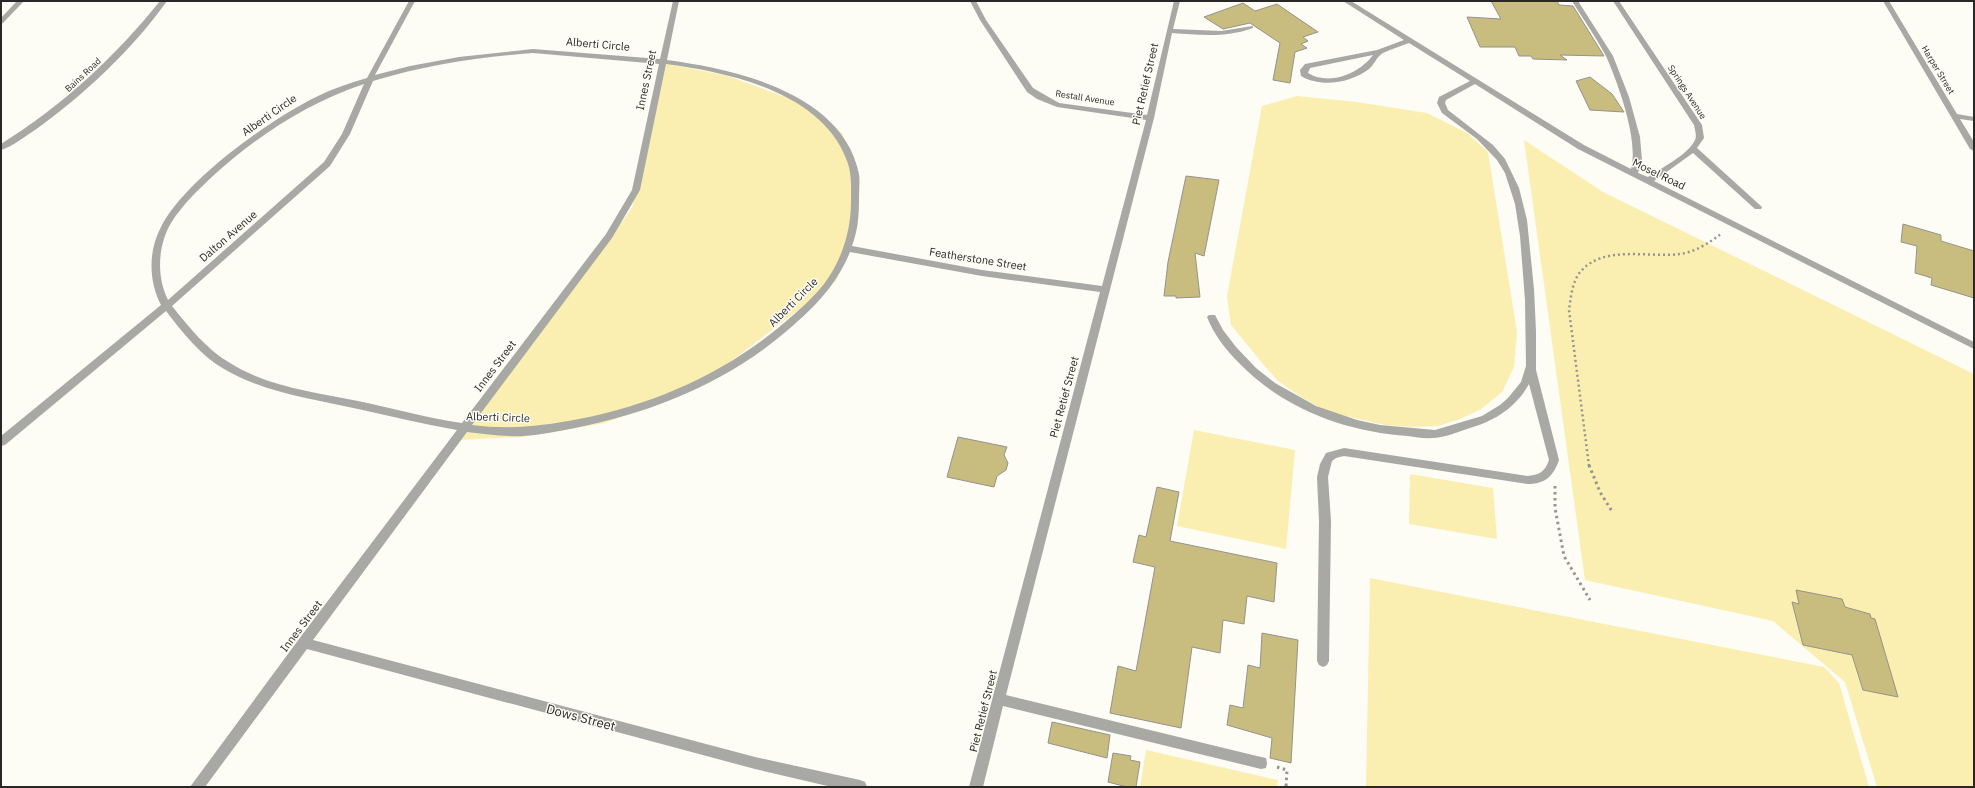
<svg xmlns="http://www.w3.org/2000/svg" width="1975" height="788" font-family="'IBM Plex Sans',sans-serif">
	<rect width="100%" height="100%" fill="#fdfcf5"/>
	<!-- green -->
	<path fill="#faefb1" d="M665 63 728 76 793 100 842 133 855 173 858 225 836 281 696 388 605 423 522 437 459 440 632 208Z
		M1297 96 1356 102 1427 113 1467 133 1488 152 1517 332 1514 367 1502 392 1481 409 1460 419 1438 426 1412 427 1385 425 1328 412 1301 397 1278 381 1263 364 1231 325 1227 296 1262 106Z
		M1524 140 1603 192 1974 374V787H1877L1845 682 1773 621 1585 580Z
		M1194 430 1295 450 1286 549 1177 526Z
		M1410 474 1493 488 1497 539 1409 524Z
		M1370 578 1824 667 1839 683 1869 787H1366Z
		M1146 750 1278 780 1277 787H1140Z"/>
	<!-- building -->
	<path fill="#c8bd7e" stroke="#94938d" d="M1491 1H1557L1559 5 1573 6 1604 56 1560 55 1567 60 1533 59 1531 56H1519L1515 47H1480L1467 17 1501 19Z
		M1243 3 1255 11 1277 4 1318 32 1303 37 1308 41 1301 44 1307 48 1295 52 1290 83 1273 80 1280 43 1250 23 1223 29 1204 17Z
		M1590 77 1612 94 1624 112 1590 110 1576 81Z
		M1186 176 1219 180 1204 256 1195 253 1200 297 1176 298V296H1164L1168 262Z
		M1903 224 1941 235V241L1974 251V298L1931 285 1932 278 1915 273 1917 246 1901 242Z
		M958 437 1007 447 1004 455 1008 463 1006 470 997 476 994 487 947 477Z
		M1157 487 1179 492 1170 541 1277 563 1274 602 1247 596 1244 624 1223 620 1220 653 1192 647 1181 728 1110 713 1118 666 1136 671 1155 567 1133 562 1139 535 1146 537Z
		M1796 590 1842 599 1845 607 1870 614 1871 618 1875 619 1898 697 1863 690 1852 655 1803 645 1792 602 1799 604Z
		M1262 633 1298 640 1291 763 1270 758 1272 738 1227 725 1230 705 1243 708 1248 665 1260 668Z
		M1052 722 1110 735 1107 758 1048 743Z
		M1113 753 1131 756 1130 760 1140 762 1136 787H1127L1108 782Z"/>
	<g fill="none" stroke-linecap="round" stroke-linejoin="round">
		<!-- path-far1 -->
		<path stroke="#969590" stroke-width="2.5" stroke-dasharray="2 3" stroke-linecap="butt" d="M1589 466 1569 310C1571 297 1572 280 1582 270 1605 245 1650 258 1680 254 1695 252 1709 243 1721 234"/>
		<!-- path -->
		<path stroke="#969590" stroke-width="3" stroke-dasharray="2.5 3.5" stroke-linecap="butt" d="M1589 465 1600 492 1613 513
			M1555 486V508L1564 556 1590 600
			M1277 767 1287 770 1286 787"/>
		<!-- minor -->
		<path fill="#a8a8a5" fill-rule="evenodd" d="M17 1H24L3 23 1 24V18Z
			M160 1H167C131 51 85 94 35 130 25 136 12 147 1 150V144C63 105 114 58 160 1Z
			M409 1H415L375 75 410 66 459 57 533 49 660 59 673 1H679L667 60C735 69 843 93 859 174 860 182 859 190 859 198 859 215 858 230 852 246L982 270 1102 286 1146 120 1057 107 1037 99 1027 92 980 20 970 1H976L986 20 1033 88 1059 103 1147 115 1174 1H1180L1173 29 1221 31 1253 26V28C1226 38 1200 35 1172 33L1154 118 1006 695 1261 757 1266 758 1267 763 1266 768 1261 769 1003 706 983 787H969L1100 292 982 276 850 252C837 284 815 307 789 329 728 382 654 412 575 428 558 431 541 435 524 436 505 437 486 434 467 432L313 640 755 757 860 780 865 782 867 787H832L755 769 307 649 205 787H190L299 639 457 430C423 424 391 416 358 409 313 399 265 393 224 369 200 355 183 333 166 311L5 445 1 446V436L161 305C149 282 148 253 160 229 182 182 269 120 316 97 332 89 349 83 367 78ZM533 53 659 64 632 190 606 234 462 423C427 418 392 408 358 401 315 392 268 387 230 363 206 349 189 327 172 306L330 166 350 134 373 81C425 65 479 57 533 53ZM666 64C729 72 823 93 847 161 852 174 851 187 851 201 851 231 842 260 824 284 812 299 798 311 784 323 725 373 655 404 579 419 541 426 511 430 472 425L612 238 640 190ZM364 84 342 134 324 162 168 300C156 276 158 245 171 223 182 205 199 189 214 175 258 135 308 103 364 84Z
			M1343 1H1351L1584 145 1631 169C1639 141 1618 83 1606 56 1596 37 1583 19 1572 1H1578L1613 56 1629 97 1640 137 1642 160 1638 173 1648 177C1661 168 1688 155 1695 140 1697 136 1695 130 1694 125L1613 1H1619L1702 125 1704 138 1697 148 1762 207 1761 209H1755L1693 153 1654 181 1974 342V349L1578 149 1475 84 1446 100 1445 103 1448 110 1493 145 1505 159 1519 188 1527 220 1534 289 1536 331V370L1559 460C1553 477 1545 484 1527 484L1344 456 1336 458 1332 461 1328 477 1331 521 1329 661 1327 665 1323 667 1319 665 1317 661 1319 521 1317 477 1320 464 1326 453 1344 448 1527 476C1539 475 1545 472 1549 460L1529 384C1515 409 1494 421 1467 429 1457 432 1444 438 1432 438 1424 439 1416 437 1408 436 1346 432 1284 409 1240 364 1226 350 1214 335 1207 317L1209 315H1215L1223 330 1236 347 1256 368 1275 383 1316 406 1357 420 1380 425 1435 430 1482 416 1500 405 1508 398 1521 382 1526 366 1525 300 1520 236 1515 204 1505 173 1497 160 1477 139 1442 113 1437 103 1439 97 1470 81 1409 43C1401 46 1391 49 1383 53 1377 56 1374 65 1369 69 1351 83 1321 88 1301 76L1300 70 1305 64 1377 50 1404 40ZM1373 55C1359 74 1329 86 1308 73L1310 68Z
			M1883 1H1889L1957 114 1974 117V121L1960 119 1974 142V151L1970 149Z"/>
	</g>
	<g text-anchor="middle" stroke-width="3" stroke-linejoin="round" paint-order="stroke">
		<!-- far-street labels -->
		<g font-size="9" fill="#292826" stroke="#fdfcf5">
			<text transform="translate(1938 70) rotate(59)" y="3">Harper Street</text>
			<text transform="translate(83 75) rotate(-43)" y="3">Bains Road</text>
			<text transform="translate(1687 92) rotate(57)" y="3">Springs Avenue</text>
			<text transform="translate(1085 98) rotate(9)" y="3">Restall Avenue</text>
		</g>
		<!-- street labels -->
		<g font-size="11" fill="#292826" stroke="#fdfcf5">
			<text transform="translate(598 44) rotate(5)" y="4">Alberti Circle</text>
			<text transform="translate(646 80) rotate(-78)" y="4">Innes Street</text>
			<text transform="translate(1145 84) rotate(-77)" y="4">Piet Retief Street</text>
			<text transform="translate(269 115) rotate(-35)" y="4">Alberti Circle</text>
			<text transform="translate(1659 174) rotate(26)" y="4">Mosel Road</text>
			<text transform="translate(228 236) rotate(-41)" y="4">Dalton Avenue</text>
			<text transform="translate(978 259) rotate(9)" y="4">Featherstone Street</text>
			<text transform="translate(793 302) rotate(-45)" y="4">Alberti Circle</text>
			<text transform="translate(495 366) rotate(-53)" y="4">Innes Street</text>
			<text transform="translate(1064 397) rotate(-75)" y="4">Piet Retief Street</text>
			<text transform="translate(498 417) rotate(2)" y="4">Alberti Circle</text>
			<text transform="translate(301 626) rotate(-53)" y="4">Innes Street</text>
			<text transform="translate(983 711) rotate(-76)" y="4">Piet Retief Street</text>
		</g>
		<!-- near-street labels -->
		<g font-size="13" fill="#292826" stroke="#fdfcf5">
			<text transform="translate(581 717) rotate(15)" y="5">Dows Street</text>
		</g>
	</g>
	<!-- border -->
	<rect width="1975" height="788" fill="none" stroke="#292826" stroke-width="4"/>
</svg>
